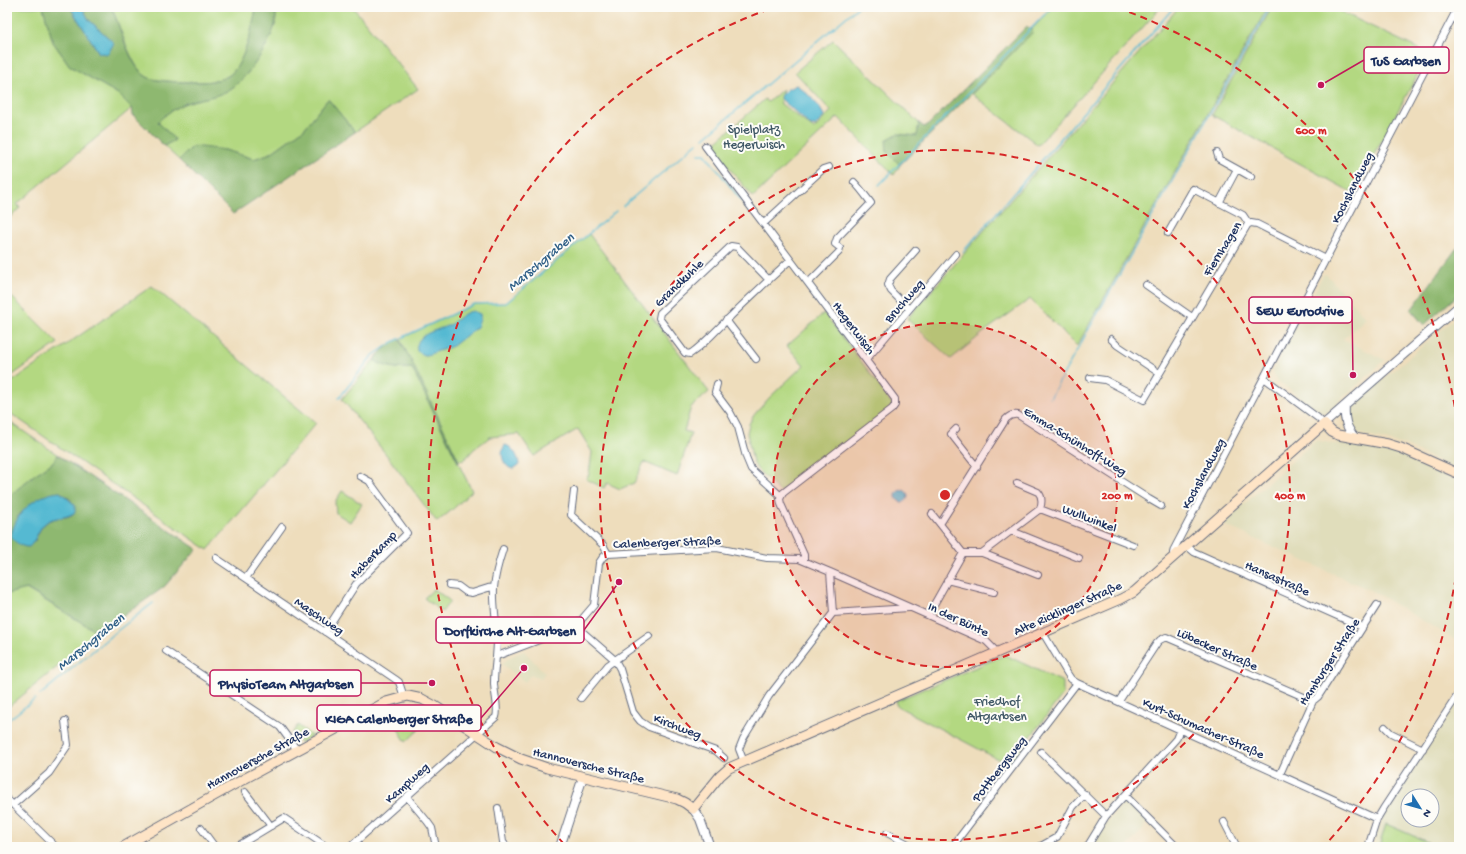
<svg xmlns="http://www.w3.org/2000/svg" width="1466" height="854" font-family="'Gochi Hand',sans-serif">
	<rect width="100%" height="100%" fill="#fdfcf7"/>
	<filter id="ink" filterUnits="userSpaceOnUse"><feTurbulence type="fractalNoise" baseFrequency=".025" numOctaves="2"/><feDisplacementMap in="SourceGraphic" scale="8" xChannelSelector="R" yChannelSelector="G"/><feConvolveMatrix kernelMatrix="1 2 1 2 8 2 1 2 1" color-interpolation-filters="sRGB"/></filter>
	<filter id="wash" filterUnits="userSpaceOnUse"><feTurbulence type="fractalNoise" baseFrequency=".012" numOctaves="4" result="noise"/><feDisplacementMap in="SourceGraphic" scale="16" xChannelSelector="R" yChannelSelector="G"/><feGaussianBlur stdDeviation="0.9" result="paint"/><feColorMatrix in="noise" values="0 0 0 0 0 0 0 0 0 0 0 0 0 0 0 0 0 1.4 0 .05"/><feComposite in="paint" operator="in"/></filter>
	<g filter="url(#wash)">
		<rect width="100%" height="100%" fill="#eeddbc"/>
		<!-- built -->
		<path fill="#e0ddbb" fill-rule="evenodd" d="M1326 274 1366 318 1343 339 1385 360 1328 411 1322 413 1275 379 1273 370 1323 275Z
			M1459 315V471L1404 445 1360 434 1352 430 1347 413 1370 390Z
			M1316 440 1335 444 1362 445 1390 450 1459 482V642L1374 592 1222 524Z
			M524 651 545 673 540 679 531 674 525 682 502 664 508 658Z
			M1459 700V847H1373L1383 817ZM1408 796H1432V820H1408Z
			M1125 800 1148 821 1143 827 1144 828 1127 847H1102L1095 841 1110 819Z"/>
		<!-- green -->
		<path fill="#b3d881" stroke="#678470" d="M7 7H43L53 42 70 66 118 94 132 108 17 204 20 208 7 220Z
			M111 7H256C254 24 243 68 228 76 215 83 200 82 186 82 177 82 154 81 147 77 130 67 120 24 111 7Z
			M276 7H353L418 89 355 132 328 99 304 129 271 153 254 159 225 150 183 157 179 160 164 146 175 140 158 122C165 114 176 107 186 103 199 98 214 97 227 91 247 80 268 47 275 25 276 20 276 13 276 7Z
			M1053 7H1161L1038 145 972 94 1033 32 1031 30Z
			M1179 7H1268L1077 346 1030 299 988 329 951 359 907 319Z
			M1272 7H1331L1429 54 1353 193 1212 115Z
			M833 40 919 123 917 136 898 134 887 152 900 165 894 175 838 117 753 197 711 146 765 99 768 102 783 89 780 98 781 104 814 129 831 111 795 72Z
			M589 234 709 392 691 407 684 431 691 433 677 476 644 462 634 483 620 489 607 483 604 488 586 479 589 474 592 452 578 429 534 456 519 434 490 437 474 449 464 460 459 461 400 339 474 304 506 303Z
			M152 286 316 423 208 550 7 411V385Z
			M7 292 58 343 7 379Z
			M824 313 867 369 895 408 780 492 757 469 753 462 747 433 749 424 754 415 770 397 804 365 787 346Z
			M374 360C385 367 399 370 412 368L472 491 453 509 437 522 385 453 342 399Z
			M7 420 58 455 52 463 34 475 7 498Z
			M342 491 362 504 350 522 336 513 335 502Z
			M26 589 99 633 7 708V594Z
			M434 589 450 601 442 612 424 598Z
			M1005 655 1063 682V694L1009 765 897 706 895 701Z
			M409 703 422 706 435 714 406 742 386 709 401 704Z
			M298 725 312 736 300 743 292 733Z
			M1386 824 1439 847H1379Z"/>
		<!-- forest -->
		<path fill="#8eb86f" stroke="#547466" fill-rule="evenodd" d="M43 7H70L99 53 114 43 89 20 82 7H111C120 24 129 67 147 77 154 81 177 82 186 82 200 82 215 83 228 76 243 68 254 24 256 7H276C276 13 276 20 275 25 268 47 247 80 227 91 214 98 199 98 186 103 176 107 165 114 158 122L175 140 164 146 133 115 132 108 118 94 70 66 53 42Z
			M1027 26 1033 32 900 165 887 152 886 140 897 134 917 136 919 123 924 127 929 124Z
			M328 99 355 132 233 214 179 160 193 146 225 150 254 159 271 153 304 129Z
			M1459 245V294L1424 325 1411 310Z
			M399 339 411 360 459 461 458 462 412 368C399 369 385 368 374 360 381 351 388 344 399 339Z
			M58 455 197 549 164 587 99 633 27 589 7 594V498L34 475 52 463ZM60 492 71 500 75 512C69 518 64 517 57 518 44 520 39 530 35 541L17 517 33 502Z"/>
		<!-- water -->
		<path fill="#54b9d2" stroke="#387498" d="M70 7H82L89 20 114 43 108 54 99 53Z
			M796 85C805 90 822 107 824 117L815 126H811L781 99 780 96 786 90Z
			M473 311 480 314C481 319 479 322 477 327L453 346 427 355H424L417 351C416 347 417 343 420 339 427 331 442 329 451 324 458 319 464 312 473 311Z
			M505 445C513 446 519 458 519 465L513 469C503 467 499 453 505 445Z
			M896 496a6 6 0 1 1 12 0a6 6 0 1 1-12 0Z
			M60 492 75 505V512C67 519 57 516 48 521 38 527 37 540 29 547 21 547 16 543 11 537 15 513 35 494 60 492Z"/>
		<g fill="none" stroke-linecap="round" stroke-linejoin="round">
			<!-- stream -->
			<path stroke="#54b9d2" stroke-width="1.5" d="M704 138 858 7
				M699 154H705L744 204
				M879 185 1052 7
				M623 206 697 143
				M963 252 1174 7
				M403 337 474 304 506 303 616 211
				M339 398 372 356 391 343 401 338
				M1050 398 1270 7
				M40 695 113 634 153 603
				M7 721 35 699"/>
		</g>
	</g>
	<g filter="url(#ink)">
		<g fill="none" stroke-linecap="round" stroke-linejoin="round">
			<!-- minor casing -->
			<g stroke="#656c7f" stroke-width="8">
				<path id="minor" d="M705 146 895 399V405L892 409 783 493 780 499 781 504 804 555V560
					M1217 153 1219 159 1237 169 1219 203
					M1237 169 1251 177
					M763 224 823 169 829 167
					M1168 233 1193 189 1243 215 1249 224
					M769 280 737 247 731 246 660 313 659 318 685 353 690 354C705 344 718 328 731 316 750 297 770 279 790 260
					M808 283 839 252 840 248 835 244 837 238 871 203C865 195 860 188 854 182
					M1146 285 1192 317
					M909 309 891 291 888 285 890 279 916 250
					M726 320 756 359
					M1111 339 1117 345 1159 373
					M866 360 956 254
					M1090 378 1105 380 1144 400 1248 224 1251 223 1257 224 1326 259
					M1264 378 1318 418 1324 424
					M717 384 715 392 730 412 738 427 746 457 751 469 781 496
					M956 429 951 434 977 467
					M574 491 571 515 603 545 608 554
					M1040 509 1133 545
					M940 524 1006 419C1010 415 1013 414 1018 415L1149 499 1161 506
					M1012 531 1079 558
					M1187 546 1194 552 1362 627
					M963 553H982L1040 509C1042 503 1043 497 1038 492L1017 483
					M982 553 1038 575
					M1175 556 1173 553 1174 549 1458 7
					M216 558 395 679 399 682 404 697
					M830 572 986 641 994 649 996 653
					M246 578 282 527
					M947 580 994 592
					M449 585 458 586 466 592 472 593 488 588 494 587
					M833 613 909 608
					M928 615 963 553 932 514
					M576 626 615 660 620 669 633 712 640 721 649 727 716 751 724 758
					M325 632 356 584 407 533 369 481 360 476
					M1043 633 1067 673 1071 679 1077 683 1377 819
					M166 651 280 727 297 750
					M497 656 576 626 594 605 599 563 603 557 608 554 717 548 767 558 799 559 830 572 833 613 769 696 743 739 739 749 744 762
					M581 698 608 665 649 636
					M1119 701 1157 643 1160 640 1166 637 1313 701
					M1385 727 1391 733 1423 749
					M1041 752 1106 816
					M1280 774 1313 701 1318 697 1377 605
					M245 792 271 826
					M1125 795 1175 845
					M407 797 427 821 432 828 436 847
					M7 799 56 847
					M13 805 49 773 68 745 65 721
					M498 808 503 842 507 847
					M1224 822 1237 847
					M201 828 215 847
					M887 833 914 847
					M236 847 284 818 327 847
					M350 847 496 717C499 709 494 692 494 683 494 669 497 655 497 640 497 623 493 605 494 588 495 575 499 561 503 549
					M952 847 1077 683
					M1039 847 1057 837 1073 807 1085 794
					M1087 847 1106 816 1176 739 1180 729
					M1368 847 1377 819 1383 809 1459 693"/>
			</g>
			<!-- tertiary casing -->
			<g stroke="#656c7f" stroke-width="10">
				<path id="tertiary" d="M1345 406C1344 420 1346 427 1355 438
					M1324 424 1459 306
					M693 809 700 819 710 847
					M560 847 583 777"/>
			</g>
			<!-- secondary casing -->
			<g stroke="#656c7f" stroke-width="11">
				<path id="secondary" d="M123 847 244 779 386 702 408 696 422 699 435 706 497 747 521 759 547 768 677 799 685 803 693 809 720 776 729 768 1121 599 1134 592 1324 424 1332 432 1338 435 1388 444 1401 448 1459 474"/>
			</g>
			<!-- minor -->
			<use href="#minor" stroke="#fff" stroke-width="6"/>
			<!-- tertiary -->
			<use href="#tertiary" stroke="#fff" stroke-width="8"/>
			<!-- secondary -->
			<use href="#secondary" stroke="#fee4c6" stroke-width="9"/>
		</g>
	</g>
	<!-- distance rings -->
	<circle cx="945" cy="495" r="172" fill="#d62828" fill-opacity=".12"/>
	<g fill="none" stroke="#d62828" stroke-width="2" stroke-dasharray="7 5">
		<circle cx="945" cy="495" r="172"/>
		<circle cx="945" cy="495" r="345"/>
		<path d="M1459 554A517 517 0 0 1 1326 844M564 844A517 517 0 0 1 772 8M1118 8A517 517 0 0 1 1459 436"/>
	</g>
	<g text-anchor="middle" stroke-width="4" stroke-linejoin="round" paint-order="stroke">
		<!-- park labels -->
		<g font-size="13" fill="#415967" stroke="#fdfcf7">
			<text x="754" y="133">Spielplatz<tspan x="754" dy="15">Hegerwisch</tspan></text>
			<text x="997" y="705">Friedhof<tspan x="997" dy="15">Altgarbsen</tspan></text>
		</g>
		<!-- street labels -->
		<g font-size="13" fill="#1b2f5e" stroke="#fdfcf7">
			<text transform="translate(1351 187) rotate(-63)" y="5">Kochslandweg</text>
			<text transform="translate(1221 248) rotate(-58)" y="5">Fiernhagen</text>
			<text transform="translate(678 282) rotate(-44)" y="5">Grandkuhle</text>
			<text transform="translate(903 300) rotate(-49)" y="5">Bruchweg</text>
			<text transform="translate(855 327) rotate(53)" y="5">Hegerwisch</text>
			<text transform="translate(1076 440) rotate(32)" y="5">Emma-Schünhoff-Weg</text>
			<text transform="translate(1202 473) rotate(-62)" y="5">Kochslandweg</text>
			<text transform="translate(1090 517) rotate(21)" y="5">Wullwinkel</text>
			<text transform="translate(667 541) rotate(-2)" y="5">Calenberger Straße</text>
			<text transform="translate(372 554) rotate(-46)" y="5">Haberkamp</text>
			<text transform="translate(1278 577) rotate(24)" y="5">Hansastraße</text>
			<text transform="translate(1067 607) rotate(-24)" y="5">Alte Ricklinger Straße</text>
			<text transform="translate(320 615) rotate(34)" y="5">Maschweg</text>
			<text transform="translate(959 618) rotate(25)" y="5">In der Bünte</text>
			<text transform="translate(1218 648) rotate(24)" y="5">Lübecker Straße</text>
			<text transform="translate(1328 661) rotate(-57)" y="5">Hamburger Straße</text>
			<text transform="translate(678 725) rotate(21)" y="5">Kirchweg</text>
			<text transform="translate(1204 727) rotate(24)" y="5">Kurt-Schumacher-Straße</text>
			<text transform="translate(257 757) rotate(-29)" y="5">Hannoversche Straße</text>
			<text transform="translate(589 764) rotate(14)" y="5">Hannoversche Straße</text>
			<text transform="translate(998 768) rotate(-52)" y="5">Pottbergsweg</text>
			<text transform="translate(406 782) rotate(-42)" y="5">Kampweg</text>
		</g>
		<!-- water labels -->
		<g font-size="14" font-style="italic" fill="#2f5f87" stroke="#fdfcf7">
			<text transform="translate(540 261) rotate(-40)" y="5">Marschgraben</text>
			<text transform="translate(90 641) rotate(-39)" y="5">Marschgraben</text>
		</g>
	</g>
	<circle cx="945" cy="495" r="6" fill="#d62828" stroke="#fdfcf7" stroke-width="2"/>
	<g font-size="12" text-anchor="middle" font-weight="bold" fill="#d62828" stroke="#fdfcf7" stroke-width="4" stroke-linejoin="round" paint-order="stroke">
		<text x="1311" y="134">600 m</text>
		<text x="1117" y="499">200 m</text>
		<text x="1290" y="499">400 m</text>
	</g>
	<!-- callouts -->
	<path fill="none" stroke="#c2185b" stroke-width="1.5" d="M1321 85L1364 60M1353 375L1352 310M619 582L584 630M432 683L361 683M524 668L481 718"/>
	<g fill="#c2185b" stroke="#fdfcf7" stroke-width="1.5">
		<circle cx="1321" cy="85" r="4"/>
		<circle cx="1353" cy="375" r="4"/>
		<circle cx="619" cy="582" r="4"/>
		<circle cx="432" cy="683" r="4"/>
		<circle cx="524" cy="668" r="4"/>
	</g>
	<g fill="#fdfcf7" stroke="#c2185b" stroke-width="1.5">
		<rect x="1364" y="47" width="85" height="26" rx="4"/>
		<rect x="1249" y="297" width="103" height="26" rx="4"/>
		<rect x="436" y="617" width="148" height="26" rx="4"/>
		<rect x="210" y="670" width="151" height="26" rx="4"/>
		<rect x="317" y="705" width="164" height="26" rx="4"/>
	</g>
	<g font-size="14" text-anchor="middle" font-weight="bold" fill="#1b2f5e">
		<text x="1406" y="65">TuS Garbsen</text>
		<text x="1300" y="315">SEW Eurodrive</text>
		<text x="510" y="635">Dorfkirche Alt-Garbsen</text>
		<text x="286" y="688">PhysioTeam Altgarbsen</text>
		<text x="399" y="723">KIGA Calenberger Straße</text>
	</g>
	<!-- margin -->
	<rect width="1466" height="854" fill="none" stroke="#fdfcf7" stroke-width="24"/>
	<!-- north arrow -->
	<g transform="translate(1420 808) rotate(127)"><circle r="19" fill="#fdfcf7" stroke="#a3aaba"/>
	<path d="M0-3L7 15L0 10L-7 15Z" fill="#1f6fb2"/>
	<text y="-6" font-size="11" font-weight="bold" text-anchor="middle" fill="#1b2f5e">N</text>
	</g>
</svg>
